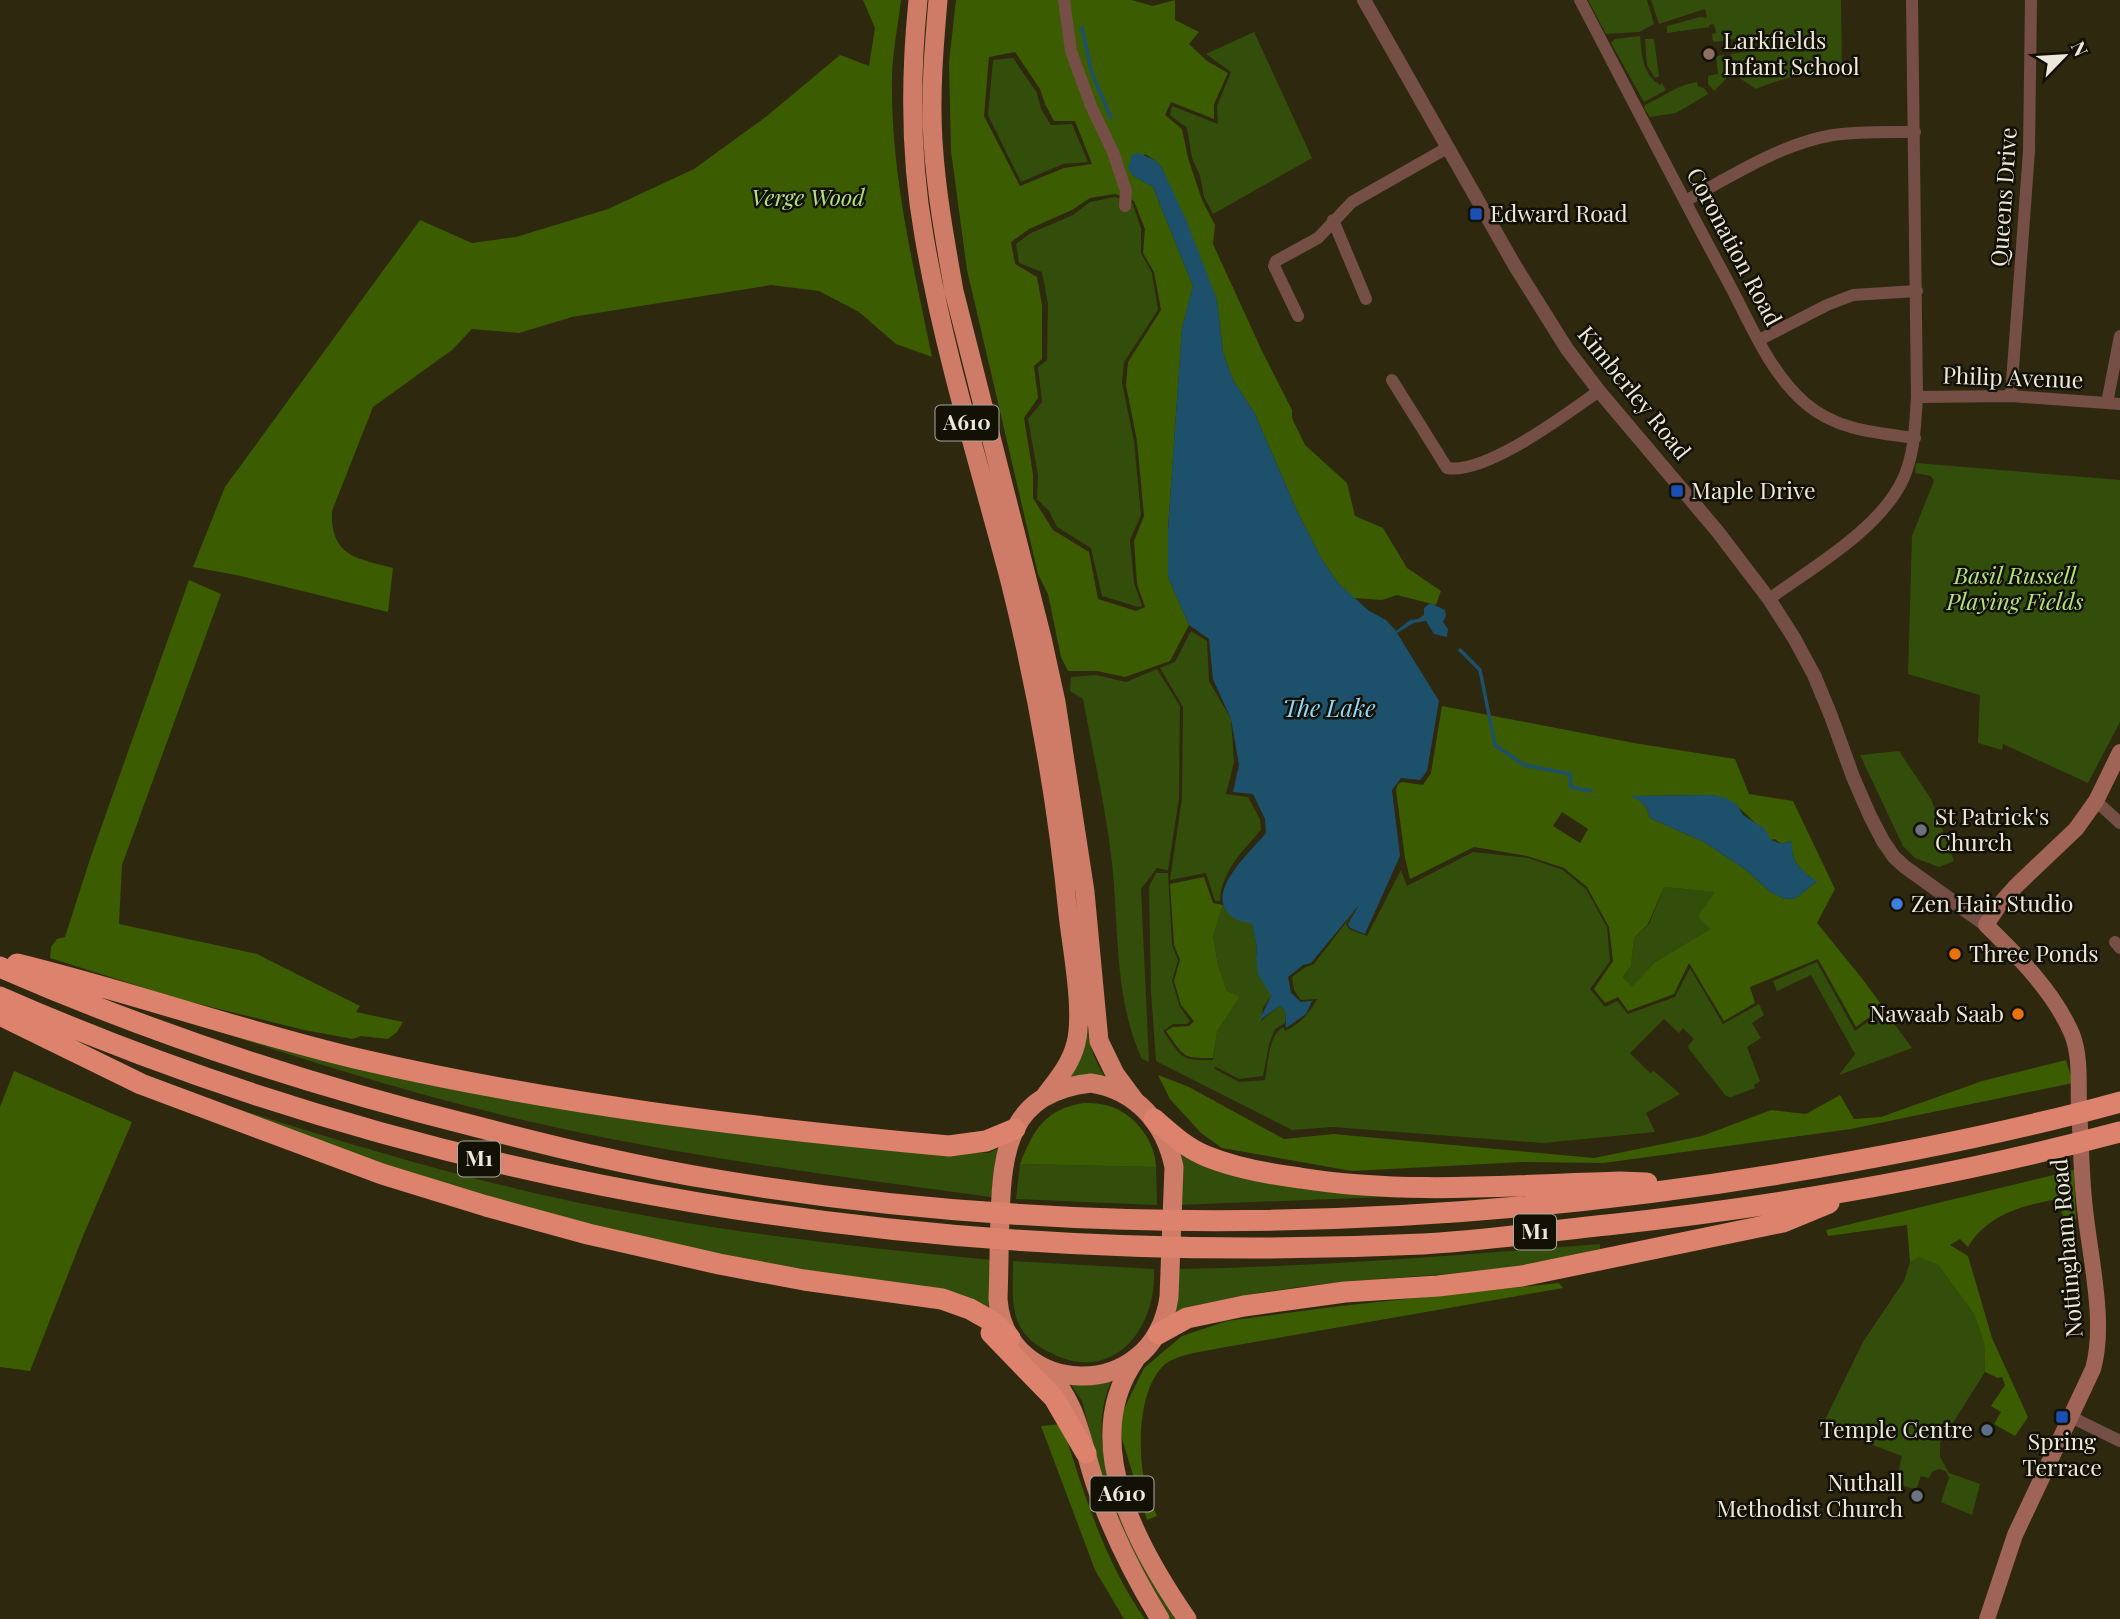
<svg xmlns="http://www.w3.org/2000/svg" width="2120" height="1619" font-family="'Playfair Display',serif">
	<rect width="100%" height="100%" fill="#2e280e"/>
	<!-- green -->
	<path fill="#334e0b" d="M1588 0H1647L1654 24 1639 32 1606 34Z
		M1651 0H1841L1842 70C1809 73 1786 76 1756 89L1735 75 1731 54 1770 48 1768 34 1713 42 1712 34 1716 33 1714 24 1709 25V27L1667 33V26L1700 17 1707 18 1705 9 1659 24Z
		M1254 32 1312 158 1213 214 1204 197 1200 176 1192 158 1187 128 1170 115 1172 106 1218 124 1217 106 1231 72 1206 54Z
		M1640 36C1642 55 1642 74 1660 85L1662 83 1666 90 1644 102 1611 43 1615 39Z
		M1645 39H1654L1659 76 1655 78 1647 65Z
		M1724 55 1726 79 1714 91 1708 84V76L1718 74 1716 56Z
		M1013 58 1037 93 1041 109 1051 125 1072 124 1088 162 1063 164 1021 182 988 115 993 60Z
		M1697 82 1698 86 1705 89 1708 94 1676 113 1650 117 1644 108 1645 105C1663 97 1677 85 1697 82Z
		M1115 197 1132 202 1141 229V253L1152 273 1158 310 1124 362 1122 383 1134 441 1141 515 1130 540 1134 583 1142 606 1138 607 1102 596 1091 548 1057 527 1049 511 1037 499 1038 475 1028 419 1042 402 1038 367 1047 360 1048 304 1042 272 1019 263 1016 244 1031 233 1073 215 1090 202Z
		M1916 463 2120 480V722L2088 783 2003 744 2002 750 1978 743 1980 695 1908 674 1912 536 1934 481 1931 476 1915 473Z
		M1191 631 1207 641 1209 681 1231 719 1234 762 1226 794 1248 797 1260 819 1261 830C1243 851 1221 871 1220 901H1215L1206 873 1170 880 1182 798 1183 707 1160 668 1175 662Z
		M1157 669 1180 706 1179 798 1168 870 1157 868 1141 889 1149 1062 1142 1059C1114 999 1119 927 1112 863 1106 808 1093 754 1083 699L1070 691 1071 677 1096 675 1126 682Z
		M1899 751 1931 799 1954 861 1939 867 1915 858 1903 846 1860 755Z
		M1473 852 1528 858 1563 870 1586 889 1607 927 1610 961 1590 989 1605 1007 1617 1001 1628 1014 1675 997 1690 968 1723 1024 1759 1004 1764 1015 1752 1023 1761 1038 1747 1047 1760 1081 1754 1085 1755 1088 1731 1097 1726 1096 1689 1049 1688 1046 1694 1039 1683 1028 1679 1033 1664 1019 1630 1053 1650 1073 1654 1071 1680 1094 1646 1113 1655 1132 1543 1143 1333 1127 1292 1130 1156 1061 1151 991 1149 887 1156 873H1168L1172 945 1178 960 1172 981 1180 1007 1190 1021 1187 1024H1173L1163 1031C1182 1057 1179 1061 1213 1060L1217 1032 1240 996 1227 991 1218 965 1213 936 1223 905 1236 919 1252 923 1257 947 1256 957 1271 996 1263 1008 1261 1021 1279 1006 1285 1010V1023L1275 1029 1269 1045 1263 1076 1239 1079 1214 1066 1215 1069 1239 1082 1265 1080C1268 1064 1268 1036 1283 1027L1285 1031C1300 1024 1309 1014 1317 999L1301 1000 1294 990 1292 977 1304 968 1314 964 1357 908 1346 924 1349 929 1367 936 1401 870 1407 886Z
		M1664 887 1716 892 1710 929 1655 962 1632 988 1623 977 1631 966 1634 938 1649 924Z
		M1817 962 1855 1031 1884 1010 1912 1048 1839 1075 1855 1054 1811 975 1777 991 1773 981Z
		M209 1028 907 1149 989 1153 1001 1146 998 1198C840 1176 680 1157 523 1120 417 1095 312 1063 209 1028Z
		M1087 1028C1091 1049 1095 1064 1108 1081L1064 1082Z
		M219 1103C329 1138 439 1172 552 1197 697 1229 845 1247 993 1260L996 1318 545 1216 452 1188 269 1124Z
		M1177 1152 1384 1197 1176 1205Z
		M1020 1164 1156 1167 1157 1205 1016 1199Z
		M1600 1244V1249C1576 1255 1552 1263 1527 1266 1409 1281 1286 1277 1172 1314L1176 1269C1318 1267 1459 1255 1600 1244Z
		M1919 1256 1938 1265 1974 1314 1984 1343 1985 1372 1940 1443V1457L1949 1473 1980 1484 1972 1515 1941 1502 1949 1478 1946 1471 1939 1469 1932 1472 1929 1478 1921 1476 1916 1490 1896 1483 1902 1456 1822 1426 1863 1342 1904 1281 1910 1262Z
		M1013 1261 1154 1269C1157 1329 1113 1385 1051 1353 1036 1346 1023 1336 1017 1320 1011 1302 1013 1280 1013 1261Z
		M1114 1375C1086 1432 1110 1488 1135 1541 1147 1568 1160 1594 1175 1619H1167L1131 1554 1101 1476 1082 1401 1067 1379Z"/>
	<!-- forest -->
	<path fill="#3b5c00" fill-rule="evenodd" d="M863 0H901C898 25 893 50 892 75 890 171 913 264 932 357L896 344 859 312 819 291 771 285 572 317 519 333 472 329 452 350 373 407 332 511C330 556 357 559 393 568L388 612 241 576 193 567 225 487 420 220 472 243 516 237 608 209 694 169 767 116 840 55 869 66 875 28Z
		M956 0H1131L1153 6 1175 0V20L1199 32 1189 44 1207 61 1228 73 1214 104V119L1171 102 1165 115 1182 129 1188 158 1202 200 1215 225 1213 244 1262 351 1292 410V418L1305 445 1347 483 1355 516 1383 528 1407 568 1441 591 1436 605 1397 595 1382 600 1354 598 1337 582 1321 558 1297 511 1255 414 1233 380 1223 353 1217 300 1162 168 1155 160 1145 154 1132 175 1153 187 1193 286 1182 329 1168 529V577L1189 625 1170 661 1125 677 1097 671H1068L1061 657 1048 594 1038 574 967 270 951 151 949 62ZM1015 52 1040 89 1045 104 1054 121H1075L1092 164 1064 168 1020 186 984 116 989 57ZM1115 194 1134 201 1145 229 1143 253 1154 272 1161 310 1128 362 1126 385 1137 441 1144 516 1134 541 1137 584 1145 607 1136 611 1098 599 1089 552 1053 530 1033 498V474L1024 418 1038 398 1034 366 1042 359V305L1037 277 1015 264 1011 242 1029 229 1072 210 1090 198Z
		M189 580 221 594 122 865 119 924 257 954 360 1006 356 1012 403 1022 397 1032 388 1039 361 1036 353 1039 304 1030 183 1000 50 958 51 947 57 939 65 937 91 856Z
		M1442 706 1634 743 1735 759 1749 794 1793 801 1835 889 1817 923 1864 981 1883 1007 1856 1027 1818 959 1750 987 1755 1003 1724 1021 1689 963 1674 994 1628 1011 1618 997 1605 1003 1594 989 1613 961 1609 927 1587 887 1564 868 1527 856 1474 847 1410 879 1405 858 1396 790 1398 784 1402 782 1423 785 1431 773ZM1712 795C1736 799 1754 822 1771 840L1775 839 1781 844 1791 841C1791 862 1801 870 1816 882L1796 898 1785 899 1770 892 1746 870 1704 842 1650 818C1647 806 1643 802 1632 796ZM1562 812 1588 829 1580 843 1553 826ZM1664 887 1715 892 1698 916 1710 929 1655 962 1632 987 1623 977 1631 966 1634 938 1648 924Z
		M1204 877 1213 903 1223 905 1213 936 1218 965 1227 991 1240 996 1217 1032 1213 1058C1182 1059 1184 1056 1166 1031L1173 1027 1189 1026 1194 1021 1181 1005 1174 981 1180 960 1174 945 1170 884Z
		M2066 1060 2073 1083 1851 1129 1604 1163 1523 1162 1352 1171 1222 1148 1201 1133 1170 1099 1158 1075 1189 1087 1284 1139 1334 1134 1594 1158 1702 1136 1771 1110 1806 1114 1840 1095 1854 1119 1881 1117 1982 1081Z
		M14 1071 132 1122 83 1236 30 1371 0 1367V1107Z
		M1084 1103C1095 1103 1107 1104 1117 1109 1138 1119 1156 1144 1156 1167L1020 1164C1034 1129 1045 1109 1084 1103Z
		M2074 1170 2076 1219 2066 1223 2060 1208 2052 1200C2018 1207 1987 1216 1968 1247L1960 1239 1950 1245 1968 1256 1992 1338 2028 1417 2015 1436 1994 1424 2001 1412 1991 1406 2005 1385 2002 1377 1998 1378 1985 1372 1984 1343 1974 1314 1938 1265 1919 1257 1910 1262 1907 1225 1828 1236 1826 1230Z
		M1559 1283 1563 1288 1220 1348C1203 1352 1176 1354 1163 1366 1137 1392 1137 1458 1147 1491 1149 1500 1154 1508 1157 1516L1147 1520 1117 1423 1144 1368 1182 1336 1227 1321 1340 1306Z
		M1062 1424C1083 1491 1104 1561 1145 1619H1124L1095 1570 1041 1426Z"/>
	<!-- water -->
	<path fill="#1d516b" d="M1138 153 1155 160 1162 168 1187 222 1217 300 1223 353 1233 380 1255 414 1297 511 1321 558 1337 582 1369 611 1386 620 1396 631 1410 620 1418 619 1424 615V608L1430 603 1445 610 1446 615 1443 622 1448 629 1447 637 1434 634 1426 621 1414 623 1397 633 1439 701 1427 771 1420 780 1401 778 1392 790 1400 856 1365 934 1350 928 1348 924 1359 905 1311 963 1303 965 1288 977 1291 993 1301 1002 1312 1001 1306 1014 1286 1028 1285 1010 1279 1006 1259 1021 1271 996 1258 974 1256 957 1257 947 1252 924C1248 922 1240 922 1236 919 1198 897 1250 853 1266 833L1265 819 1253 794 1233 792 1239 765 1231 719 1213 679 1209 639 1189 625 1168 577V529L1182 328 1193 286 1153 187 1132 175 1128 168 1132 155Z
		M1712 795 1726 798 1737 805 1743 815 1765 829 1771 840 1781 844 1792 841C1790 861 1801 871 1817 881L1796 898 1785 899 1770 892 1746 870 1704 842 1650 818C1647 805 1642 801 1630 796Z"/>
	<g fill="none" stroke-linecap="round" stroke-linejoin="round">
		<!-- stream -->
		<path stroke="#1d516b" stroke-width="3.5" d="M1082 28 1092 73 1111 118
			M1460 650 1480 670 1495 745 1524 765 1570 774 1571 787 1591 791"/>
		<!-- minor -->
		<path stroke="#754f46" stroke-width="12" d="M1064 0 1071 51 1091 106 1113 152 1126 191 1125 206
			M1580 0C1629 93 1676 186 1726 278 1749 320 1768 371 1805 403 1836 430 1876 433 1915 438
			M1685 201C1732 176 1780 144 1833 135 1860 131 1888 132 1915 132
			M1333 220 1366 299
			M1298 316 1274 266 1276 261 1318 238 1352 202 1447 148
			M1759 340 1827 305 1853 295 1917 291
			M1392 380 1447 468C1486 475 1566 414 1599 391
			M2011 396 2029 151 2031 0
			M1917 397 2011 396 2120 404
			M2107 403 2120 336
			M1769 599C1813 567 1882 528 1904 477 1915 451 1915 424 1917 397L1912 0
			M2096 801 2120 823
			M2115 942 2120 948
			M2071 1417 2120 1441"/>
		<!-- tertiary -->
		<path stroke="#754f46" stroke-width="14" d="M1364 0 1515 266 1567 349 1599 391 1718 532 1769 599 1794 638 1814 675 1831 716 1853 777 1870 816 1883 841 1894 857 1905 867 1986 925"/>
		<!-- secondary -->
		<path stroke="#9f6456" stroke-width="16" d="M1987 1619 2015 1535 2093 1369C2107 1320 2088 1250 2084 1199 2081 1169 2081 1138 2079 1108 2078 1083 2081 1057 2072 1034 2054 992 2018 956 1986 925L2000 904 2016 886 2076 829 2096 801 2120 752"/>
		<!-- trunk -->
		<path stroke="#ce7b68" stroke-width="19" d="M918 0C910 79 910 158 924 236 944 353 980 467 1010 581 1037 690 1057 802 1068 914 1072 950 1084 1010 1076 1043 1071 1064 1057 1080 1045 1096
			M938 0C934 47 930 94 933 141 936 191 945 241 954 291L1042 638 1056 702 1085 892 1099 1041 1115 1074 1135 1101
			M1091 1083C1136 1090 1165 1123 1174 1167L1169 1297C1153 1407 1005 1397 998 1299 999 1272 999 1245 1000 1218 1002 1150 1009 1092 1091 1083Z
			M1135 1360C1078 1442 1138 1548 1187 1619
			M1045 1368C1081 1408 1080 1441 1097 1489 1113 1534 1135 1578 1160 1619"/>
		<!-- motorway -->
		<path stroke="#dd826d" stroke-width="21" d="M17 964C132 992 244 1032 359 1059 553 1104 751 1128 949 1146L986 1141 1015 1129
			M0 967C153 1034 312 1086 474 1126 555 1147 636 1167 718 1180 1071 1239 1427 1231 1779 1174 1894 1155 2008 1133 2120 1102
			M0 997C446 1193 937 1267 1423 1244 1484 1241 1546 1231 1607 1225 1779 1206 1952 1177 2120 1132
			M0 1015 141 1084 382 1174 486 1206 588 1234 719 1264 804 1280 942 1299 970 1309 993 1322 1010 1338
			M1154 1119C1170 1133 1186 1148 1206 1156 1235 1168 1269 1174 1300 1178 1406 1195 1513 1185 1620 1182L1647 1183
			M991 1333 1054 1398 1086 1453
			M1158 1334 1187 1318 1244 1306 1345 1292 1438 1286 1522 1276 1783 1222 1829 1203"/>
	</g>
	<!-- markers -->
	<circle fill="#8d6e63" stroke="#131106" stroke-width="2.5" cx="1709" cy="54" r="7"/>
	<g fill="#1a4fb4" stroke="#131106" stroke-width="2.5">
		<rect x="1469" y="207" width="14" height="14" rx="3.5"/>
		<rect x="1670" y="484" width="14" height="14" rx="3.5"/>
		<rect x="2055" y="1410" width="14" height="14" rx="3.5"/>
	</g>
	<g fill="#6b7280" stroke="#131106" stroke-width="2.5">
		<circle cx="1921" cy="830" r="7"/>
		<circle cx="1917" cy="1496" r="7"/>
	</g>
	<circle fill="#3f7fe0" stroke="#131106" stroke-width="2.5" cx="1897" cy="904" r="7"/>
	<g fill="#e8710a" stroke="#131106" stroke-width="2.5">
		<circle cx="1955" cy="954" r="7"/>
		<circle cx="2018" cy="1014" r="7"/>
	</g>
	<circle fill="#5c6f8a" stroke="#131106" stroke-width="2.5" cx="1987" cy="1430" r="7"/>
	<g text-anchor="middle" stroke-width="5" stroke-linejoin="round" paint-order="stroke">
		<!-- shield labels -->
		<g fill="#131106" stroke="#aba89a" stroke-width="2">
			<rect x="935.5" y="405.5" width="63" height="35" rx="5"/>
			<rect x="458" y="1141.5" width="42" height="35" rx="5"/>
			<rect x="1514" y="1214.5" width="42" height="35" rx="5"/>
			<rect x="1090.5" y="1476.5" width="63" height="35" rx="5"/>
		</g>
		<g font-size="21" font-weight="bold" fill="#ece9da">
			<text x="967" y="430">A610</text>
			<text x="479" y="1166">M1</text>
			<text x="1535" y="1239">M1</text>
			<text x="1122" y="1501">A610</text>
		</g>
		<!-- poi labels -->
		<g font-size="23" fill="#ece9da" stroke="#131106" text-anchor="start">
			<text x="1723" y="49">Larkfields<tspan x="1723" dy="26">Infant School</tspan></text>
			<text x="1490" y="222">Edward Road</text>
			<text x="1691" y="499">Maple Drive</text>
			<text x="1935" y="825">St Patrick's<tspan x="1935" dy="26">Church</tspan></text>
			<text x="1911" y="912">Zen Hair Studio</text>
			<text x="1969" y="962">Three Ponds</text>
			<text x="2004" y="1022" text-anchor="end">Nawaab Saab</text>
			<text x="1973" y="1438" text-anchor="end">Temple Centre</text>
			<text x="2062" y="1450" text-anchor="middle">Spring<tspan x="2062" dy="26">Terrace</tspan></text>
			<text x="1903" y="1491" text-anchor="end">Nuthall<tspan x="1903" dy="26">Methodist Church</tspan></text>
		</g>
		<!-- street labels -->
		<g font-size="23" fill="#ece9da" stroke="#131106">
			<text transform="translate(2004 197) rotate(-86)" y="8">Queens Drive</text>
			<text transform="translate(1734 247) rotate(62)" y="8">Coronation Road</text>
			<text transform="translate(2013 378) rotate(2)" y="8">Philip Avenue</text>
			<text transform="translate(1634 393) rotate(51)" y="8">Kimberley Road</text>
			<text transform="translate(2067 1248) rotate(-95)" y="8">Nottingham Road</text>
		</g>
		<!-- park labels -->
		<g font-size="23" font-style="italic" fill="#b2e479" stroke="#131106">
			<text x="808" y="206">Verge Wood</text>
			<text x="2015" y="584">Basil Russell<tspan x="2015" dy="26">Playing Fields</tspan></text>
		</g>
		<!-- water labels -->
		<g font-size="24" font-style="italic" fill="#93d7fe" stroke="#131106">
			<text x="1329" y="717">The Lake</text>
		</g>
	</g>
	<!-- north arrow -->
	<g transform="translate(2064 56) rotate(65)" stroke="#131106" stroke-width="5" paint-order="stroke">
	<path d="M0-5L12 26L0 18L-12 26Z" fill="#ece9da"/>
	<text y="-10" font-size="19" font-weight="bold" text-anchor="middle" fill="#ece9da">N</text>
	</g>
</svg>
